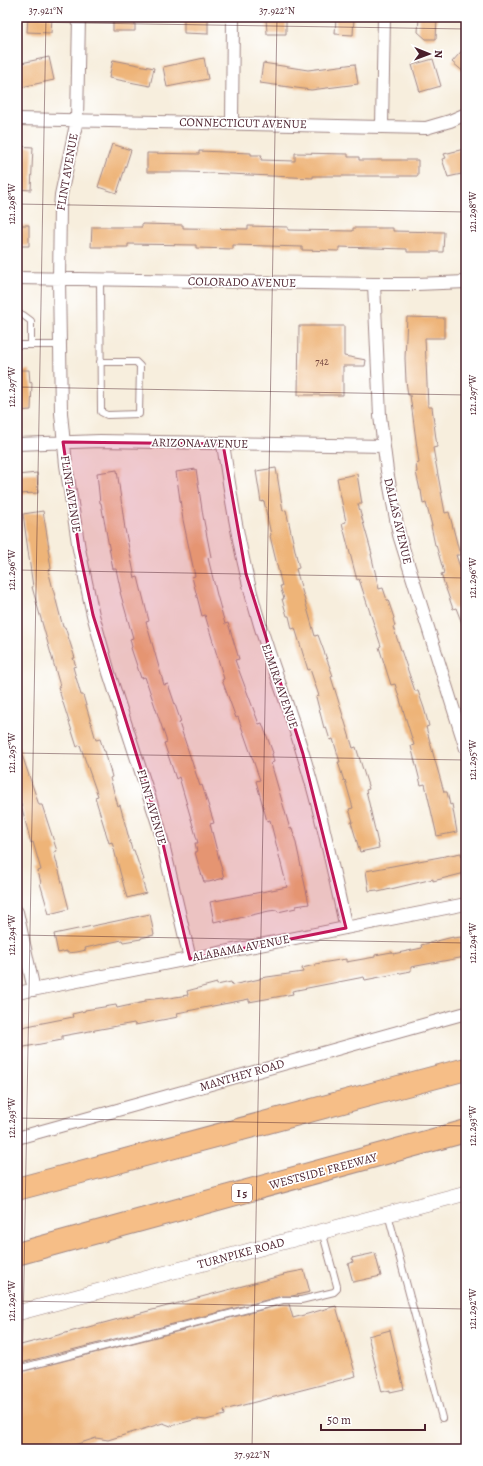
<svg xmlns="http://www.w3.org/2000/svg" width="483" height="1466" font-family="Alegreya,serif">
	<rect width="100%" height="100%" fill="#fff"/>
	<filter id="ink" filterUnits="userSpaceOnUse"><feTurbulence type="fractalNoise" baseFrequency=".025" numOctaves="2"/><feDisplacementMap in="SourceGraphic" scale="8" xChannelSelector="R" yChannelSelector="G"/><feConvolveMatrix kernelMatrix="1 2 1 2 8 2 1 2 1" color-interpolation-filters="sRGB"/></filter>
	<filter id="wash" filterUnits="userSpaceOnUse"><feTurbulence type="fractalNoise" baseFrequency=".012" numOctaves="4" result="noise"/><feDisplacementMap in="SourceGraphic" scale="16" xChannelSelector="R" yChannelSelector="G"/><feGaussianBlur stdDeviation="0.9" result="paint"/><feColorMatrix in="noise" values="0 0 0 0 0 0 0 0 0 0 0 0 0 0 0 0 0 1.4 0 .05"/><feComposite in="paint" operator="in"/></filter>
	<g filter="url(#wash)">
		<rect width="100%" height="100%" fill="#f7eedd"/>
		<g id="blocks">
			<!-- building -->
			<path fill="#eeb478" d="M28 17H52L51 33 27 32Z
				M113 17H135V31H113Z
				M184 17H208V34L184 33Z
				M266 17H286V34H267Z
				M336 17H354L353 35 335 34Z
				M419 17H437L436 39H426L418 32Z
				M466 46V74L452 62Z
				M49 57 54 80 17 88V64Z
				M204 58 208 79 167 87 163 67Z
				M433 59 441 86 420 92 412 65Z
				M113 60 154 68 150 86 109 78Z
				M263 63 308 70 355 64 358 84 311 90 260 83Z
				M112 144 131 150 117 193 98 187Z
				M17 146 33 147 31 190 17 189Z
				M464 149 466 157V173L448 177 442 159 446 158 444 154Z
				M199 151 251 153V155H262L261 160 295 161V153L348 154V157H359V160H418V176H313V178L188 172H147V153L199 154Z
				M142 224 183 225V228L248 229V226L288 227V230L353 231V228H393V231L444 232 443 252H407V249L339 247V251L302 250V247L233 245V249L196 248V245L128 244V247H91L92 227H142Z
				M17 225H29V246H17Z
				M407 317 444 318V338H425L428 407H432L437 447 433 448 445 513 449 512 460 555H456L466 585V631H465L456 608 453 609 441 574 444 573 436 545H435L431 526H432L426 503 423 504 421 490H420L416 472H417L416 464 419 463 410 395H408L406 381 405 358Z
				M299 326H344V356L366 360 365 366H343V395H298Z
				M17 370H29L30 383 32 382 31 410 17 411Z
				M276 468 283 511 286 510 299 568 296 569 315 636 318 635 333 676 331 677 353 748 356 747 369 789 366 790 379 848 360 852 351 822H353L349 809 353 808 345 780 344 781 338 762H340L333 739 330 740 326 727 324 728 316 697 319 696 310 669 308 670 295 628 292 629 289 616H287L282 599H284L280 586H282L270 536 271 535 264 501 261 502 256 471Z
				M196 469 203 516 211 557 208 558 217 595 225 624 228 623 239 659 235 660 259 724 262 723 273 753 272 754 274 762 271 763 290 829 292 828 296 843 309 904 296 906V908L278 912 277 910 269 911 222 922V920L214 922 210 902 287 887 270 820 267 821 256 781 260 780 238 717 236 718 222 680 224 679 205 615 202 616 192 577 195 576 183 520 176 472Z
				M117 470 125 529 135 578 138 577 149 621 146 622 164 685 168 684 181 722 179 723 200 786 202 785 214 823 210 824 224 878 209 882H204L200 870 195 852H197L195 843H198L179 777 176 779 164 743 167 742 145 677 141 678 131 648 132 647 130 639 133 638 120 592H121L116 569H113L101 503H100L97 473Z
				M37 473 38 493 17 494V475Z
				M357 474 362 504H358L372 554H371L379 589 383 588 387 600H388L394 618 393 619 395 626 393 627 415 691H418L424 708 429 726 426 727 434 757 444 792H447L450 805 452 804 457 832 437 836 425 784 421 785 411 746 414 745 395 684 391 685 379 647 381 646 359 579 357 580 342 523 346 522 337 478Z
				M43 511 49 548H48L51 569 48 570 63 627H65L75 658H73L76 666 73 667 81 695H83L96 740 100 739 104 751H105L112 777 110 778 118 806 120 805 132 850H134L144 880H142L146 893 127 898 112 842 109 843 95 797 98 796 80 745 77 747 58 687 60 686 32 587H33L23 514Z
				M19 746 39 805H42L57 851 54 852 69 909 49 914 40 883H41L38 871 41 870 33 842 31 843 19 797 17 798V747Z
				M461 853 465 873 433 881V879L378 892 377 890 369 891 366 871Z
				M150 914 154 935 141 938V939L123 942 122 940 103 944 85 948 86 950 77 952 67 953V951L58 953 54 934Z
				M453 937V938L461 937 465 957 411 967V971L365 980 364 977 292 991 293 994 249 1002V999L177 1013 178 1017 135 1025 134 1023 62 1036V1040L19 1048 17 1028 73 1017 72 1014 85 1011V1010L116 1005 117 1008 145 1002V1000L163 998V999L188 995 187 991 217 983V985L231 982 232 985 260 979V978L303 972 302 968 315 965V964L346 959V962L375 957V955L392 952 393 954 422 948 421 945Z
				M375 1253 381 1276 353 1282 348 1264 353 1262 352 1258Z
				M304 1270 310 1292 292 1296H282L17 1364V1346L284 1275 283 1274Z
				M284 1304H289L293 1318 336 1306 356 1376 224 1410 225 1415 206 1420 197 1419 171 1426 163 1423 108 1440 96 1438 62 1449 50 1448 17 1449V1373Z
				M390 1330 404 1389 390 1392V1390L382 1392 368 1336Z"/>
		</g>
	</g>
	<g filter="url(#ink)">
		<use href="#blocks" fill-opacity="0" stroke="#a08684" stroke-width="1"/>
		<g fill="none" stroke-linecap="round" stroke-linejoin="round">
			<!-- service casing -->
			<g stroke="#a08684" stroke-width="8">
				<path id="service" d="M17 315H23L31 321V345
					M17 345H60
					M100 362H136L140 366 139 414 107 415 101 412 100 280
					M388 1214 442 1418
					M17 1369 283 1300H301L334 1292 337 1289V1286L322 1231"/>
			</g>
			<!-- minor casing -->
			<g stroke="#a08684" stroke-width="14">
				<path id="minor" d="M79 17 77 120 61 195 60 208 59 279 61 413 66 465 79 549 93 615 109 673 159 827 190 959
					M17 119 426 128 450 121 466 114
					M232 123 233 17
					M382 126 384 17
					M17 278 374 284H417L466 282
					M374 284 380 416 387 471 399 535 466 749
					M17 444 100 441 384 446
					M223 444C232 505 242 566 260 625 273 668 290 710 303 754 321 811 333 870 346 928
					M17 912 34 990
					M17 993 466 904
					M17 1138 466 1013"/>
			</g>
			<!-- tertiary casing -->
			<g stroke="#a08684" stroke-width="16">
				<path id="tertiary" d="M17 1313 466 1193"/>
			</g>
			<!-- motorway casing -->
			<g stroke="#a08684" stroke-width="24">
				<path id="motorway" d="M17 1189 466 1069
					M17 1254 466 1131"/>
			</g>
			<!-- service -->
			<use href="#service" stroke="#fff" stroke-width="6"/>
			<!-- minor -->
			<use href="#minor" stroke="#fff" stroke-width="12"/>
			<!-- tertiary -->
			<use href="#tertiary" stroke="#fff" stroke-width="15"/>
			<!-- motorway -->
			<use href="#motorway" stroke="#f6be87" stroke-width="22"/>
		</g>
	</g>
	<!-- marked area -->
	<path fill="#c2185b" fill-opacity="0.2" stroke="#c2185b" stroke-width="3" stroke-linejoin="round" d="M63 442 223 444 246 574 303 754 346 928 190 959 159 827 93 615 79 549Z"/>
	<!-- ticks -->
	<path fill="none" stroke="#4a1f2b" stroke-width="1" stroke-opacity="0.45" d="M17 22 466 29M17 204 466 212M17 387 466 395M17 570 466 578M17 753 466 760M17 935 466 943M17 1118 466 1126M17 1301 466 1309M21 1449 46 17M252 1449 277 17"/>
	<g text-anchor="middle" stroke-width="3.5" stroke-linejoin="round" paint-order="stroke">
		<!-- number labels -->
		<g font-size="10" fill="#73443e">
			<text x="322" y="365">742</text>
		</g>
		<!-- shield labels -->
		<rect fill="#fff" stroke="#80626b" stroke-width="1" x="232" y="1184" width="20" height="18" rx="3"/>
		<g font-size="11" font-weight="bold" fill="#4a1f2b">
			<text x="242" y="1197">I 5</text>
		</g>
		<!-- street labels -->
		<g font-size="12" fill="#4a1f2b" stroke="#fff">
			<text transform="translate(243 123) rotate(1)" y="4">CONNECTICUT AVENUE</text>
			<text transform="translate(67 172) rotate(-80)" y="4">FLINT AVENUE</text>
			<text transform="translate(242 282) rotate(1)" y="4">COLORADO AVENUE</text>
			<text transform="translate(200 443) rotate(1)" y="4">ARIZONA AVENUE</text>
			<text transform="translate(71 494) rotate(81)" y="4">FLINT AVENUE</text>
			<text transform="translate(398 521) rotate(77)" y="4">DALLAS AVENUE</text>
			<text transform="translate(280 686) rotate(71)" y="4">ELMIRA AVENUE</text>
			<text transform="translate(152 807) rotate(74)" y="4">FLINT AVENUE</text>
			<text transform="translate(241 948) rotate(-11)" y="4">ALABAMA AVENUE</text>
			<text transform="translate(242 1075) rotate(-16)" y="4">MANTHEY ROAD</text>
			<text transform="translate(323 1171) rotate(-15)" y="4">WESTSIDE FREEWAY</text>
			<text transform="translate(241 1253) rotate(-15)" y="4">TURNPIKE ROAD</text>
		</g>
	</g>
	<!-- margin -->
	<rect width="483" height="1466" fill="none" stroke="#fff" stroke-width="44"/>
	<!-- north arrow -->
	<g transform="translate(429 54) rotate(91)" stroke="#ffffff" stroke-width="3" paint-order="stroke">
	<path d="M0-3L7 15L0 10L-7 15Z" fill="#4a1f2b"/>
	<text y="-6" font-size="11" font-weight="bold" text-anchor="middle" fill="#4a1f2b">N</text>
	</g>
	<!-- scale -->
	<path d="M321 1424v6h104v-6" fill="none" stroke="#4a1f2b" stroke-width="2"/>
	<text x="327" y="1424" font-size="12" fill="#4a1f2b" stroke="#ffffff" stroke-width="3" paint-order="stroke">50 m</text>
	<rect x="22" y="22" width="439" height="1422" fill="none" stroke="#4a1f2b" stroke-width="1.5"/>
	<g font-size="10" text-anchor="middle" fill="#4a1f2b">
		<text x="46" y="14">37.921°N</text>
		<text x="277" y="14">37.922°N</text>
		<text transform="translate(11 204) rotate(-90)" y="4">121.298°W</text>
		<text transform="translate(472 212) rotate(-90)" y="4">121.298°W</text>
		<text transform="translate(11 387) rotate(-90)" y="4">121.297°W</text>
		<text transform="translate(472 395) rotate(-90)" y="4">121.297°W</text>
		<text transform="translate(11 570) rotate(-90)" y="4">121.296°W</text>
		<text transform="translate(472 578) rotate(-90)" y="4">121.296°W</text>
		<text transform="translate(11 753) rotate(-90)" y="4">121.295°W</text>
		<text transform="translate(472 760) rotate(-90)" y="4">121.295°W</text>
		<text transform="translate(11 935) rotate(-90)" y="4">121.294°W</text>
		<text transform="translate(472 943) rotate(-90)" y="4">121.294°W</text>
		<text transform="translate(11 1118) rotate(-90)" y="4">121.293°W</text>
		<text transform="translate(472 1126) rotate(-90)" y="4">121.293°W</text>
		<text transform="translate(11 1301) rotate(-90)" y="4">121.292°W</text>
		<text transform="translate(472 1309) rotate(-90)" y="4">121.292°W</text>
		<text x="252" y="1458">37.922°N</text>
	</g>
</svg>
